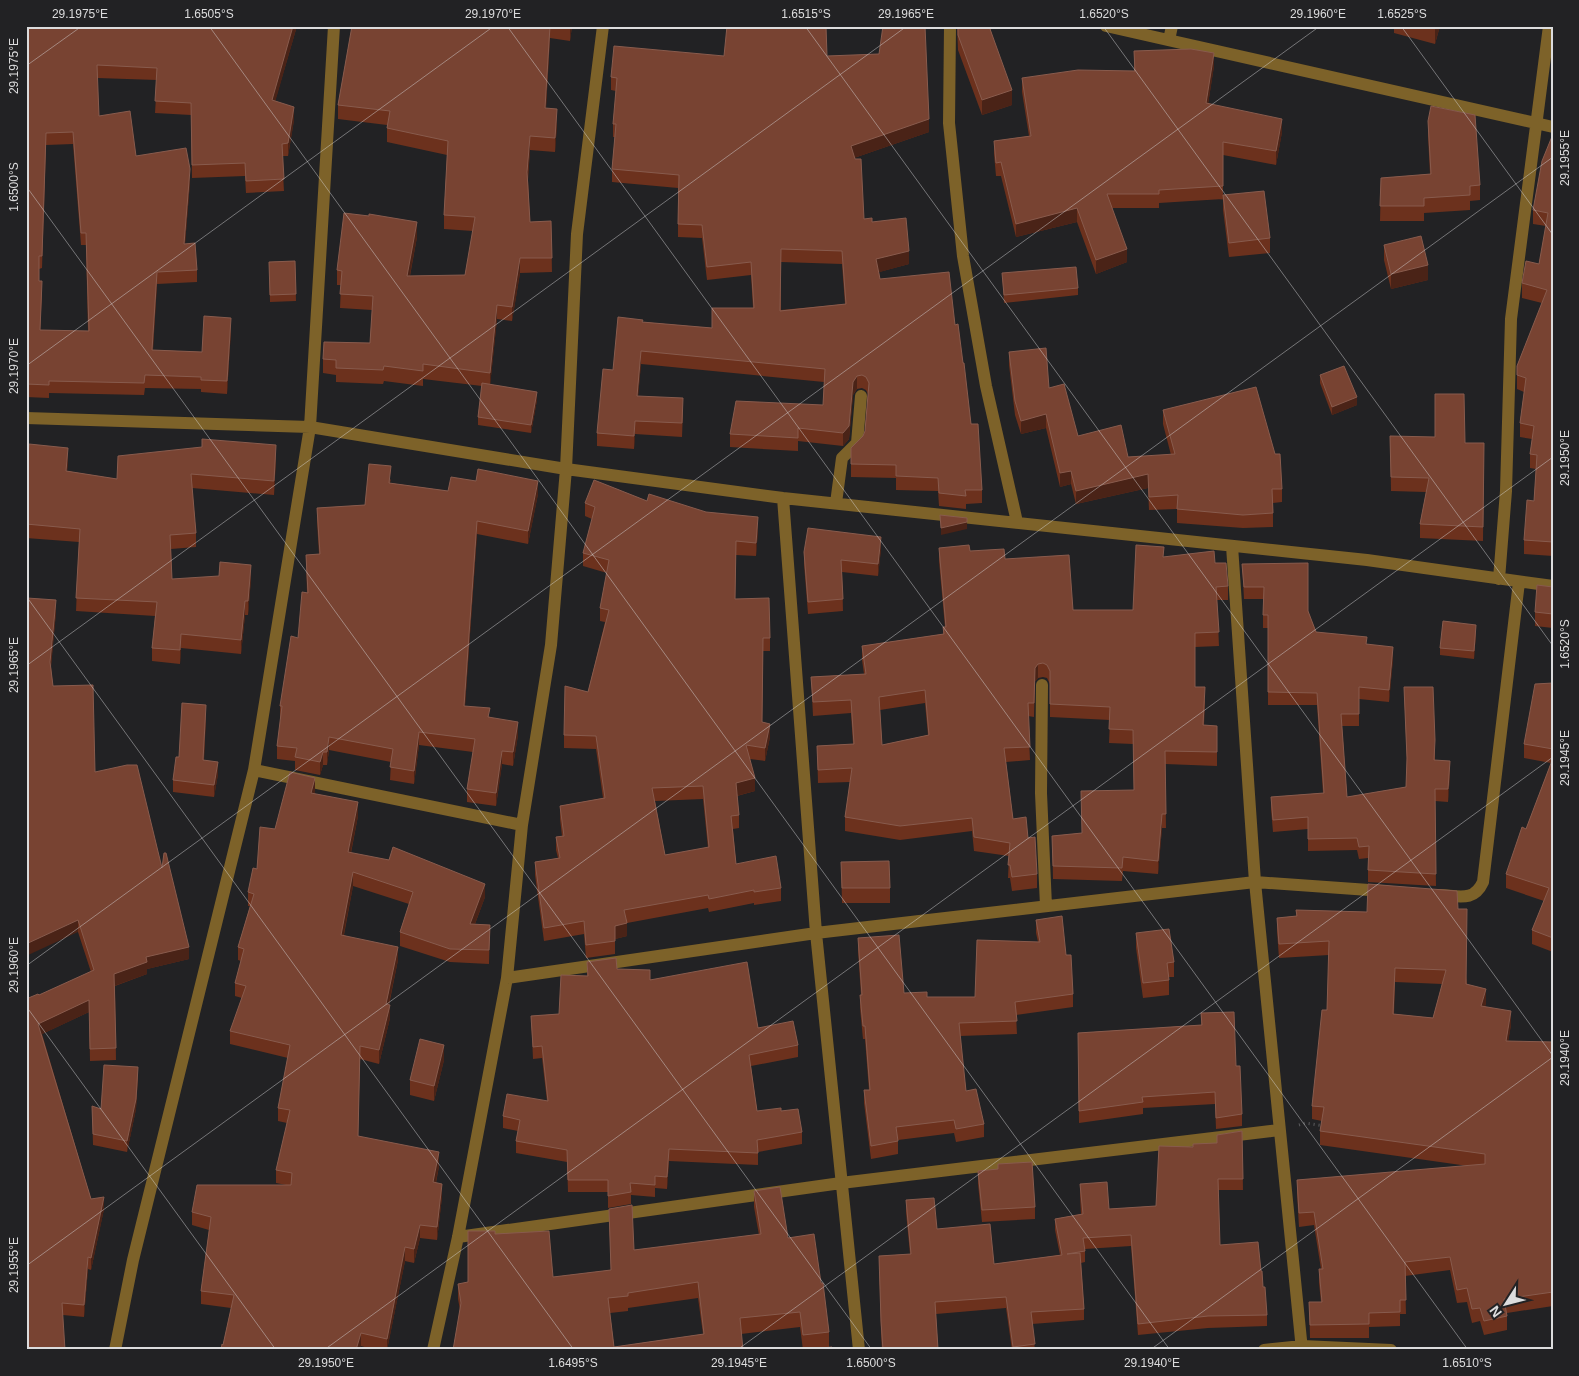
<svg xmlns="http://www.w3.org/2000/svg" width="1579" height="1376" font-family="Helvetica,sans-serif">
	<rect width="100%" height="100%" fill="#222224"/>
	<g fill="none" stroke-linecap="round" stroke-linejoin="round">
		<!-- path -->
		<path stroke="#5c5c5e" stroke-width="3" stroke-dasharray="1 4" stroke-linecap="butt" d="M1299 1125 1305 1123 1325 1126"/>
		<!-- minor -->
		<path stroke="#7d6229" stroke-width="12" d="M950 26 949 123 963 256 986 386 1017 522
			M1106 26 1553 127
			M1169 40 1172 26
			M26 418 310 427 566 469 783 498 1367 560 1553 586
			M783 498 816 933 859 1350
			M836 503 842 458 857 443 861 396
			M1232 546 1255 882 1302 1350
			M1499 579 1506 491 1511 319 1549 26
			M1042 685 1041 793 1046 906
			M254 770 522 825
			M1440 895C1459 896 1474 902 1483 882L1519 582
			M507 978 816 933 1255 882 1383 891
			M458 1237 841 1183 1279 1130
			M115 1350 133 1260 254 770 310 427 334 26
			M433 1350 458 1237 507 978 522 825 551 645 566 469 577 234 603 26
			M1264 1350 1302 1346 1391 1350"/>
	</g>
	<!-- wall -->
	<path fill="#6c311d" fill-rule="evenodd" d="M26 26H297L275 101 294 120 288 156H282L284 191 246 193 245 176 192 178 191 115 155 113 157 80 97 78 99 116 136 156 190 182 185 244 197 270V282L157 284 153 350 202 352 231 330 227 394 201 392V389L145 388 144 395 49 393V398L26 397ZM73 144 81 245H86L88 331 40 330 42 294 39 281V269L42 268 46 145Z
		M352 26H572L570 41 550 38 546 109 557 124 555 152 530 150 528 180 530 222 551 221 552 272 520 273 512 321 497 319 490 385 537 400 531 433 478 425V417L482 386 423 379V386L384 381 383 384 336 382V375L323 373V359L370 343 372 310 340 308 341 285H337V270L417 237 410 276 465 275 473 231 444 229V215L447 155 387 142V125L338 119V105Z
		M957 26H991V31L1012 105 982 115 958 50Z
		M1394 26H1440L1435 44 1394 33Z
		M1134 51 1214 66 1208 104 1282 132 1276 165 1223 155V199L1159 203V208H1112L1127 262 1096 274 1077 222 1016 237 1001 176H996L994 154V141L1029 136 1022 92V78L1134 71Z
		M724 56H827L929 132 854 158 864 219 872 222 909 264 879 272 880 279 955 325 982 490V503L966 504V509L939 506 938 491 896 490V478L851 477V448L863 436 865 431 868 394 866 390 862 388 857 389 853 395 849 439 843 446 798 441V451L730 447V434L823 405 824 382 641 364 638 396 683 411 682 437 635 434 634 449 597 446V433L613 370 643 322 712 328 753 308 751 275 707 280 702 238 678 237V188L612 182V169L615 137H613V124L616 91 611 90V77ZM781 262 842 264 845 304 781 310Z
		M1428 121 1480 185V200L1470 201V210L1424 213V221H1380L1381 178 1430 174 1428 136Z
		M1553 134V556L1524 554V540L1534 501 1536 469 1530 468V454L1532 439 1520 437V423L1524 392 1517 389V366L1542 303 1522 298V283L1539 264 1546 226 1533 224V210Z
		M1223 195 1270 238V253L1229 257 1223 210Z
		M1384 245 1428 280 1391 289 1384 260Z
		M295 261 296 301 270 302 269 262Z
		M1002 273 1078 288V295L1004 303Z
		M1009 352 1049 388 1078 436 1128 457 1171 455 1163 424V410L1282 489V502L1273 503V527L1243 528 1177 523V509L1149 510 1148 488 1076 504 1071 484 1060 487 1046 428 1021 434 1015 415 1009 365Z
		M1320 375 1357 405 1332 415 1320 383Z
		M1390 436 1465 443H1484L1483 541 1420 538V524L1426 492 1391 491Z
		M276 458 274 495 192 488 196 533V547L171 549 172 579H251L248 615H245L241 654 181 648 180 664 152 661V648L155 616 76 611 79 542 26 538V475L68 462 67 471 117 479Z
		M391 479 390 483 448 491 538 494 528 544 477 534 465 706 490 717 518 735 513 766 502 764 496 806 467 802V789L473 752 419 745 414 784 390 780 391 762 329 750 327 765H323L320 775 295 770V761L277 759V746L281 719H280V706L298 638 307 593 306 555 319 554 317 521V508L365 505Z
		M647 501 758 530 756 556 736 555 735 599 770 638V651H763L762 722 770 737 765 761 750 759 755 791 737 796 739 815V828L733 829 736 864 781 888V901L754 905V903L709 912 708 908 627 923V936L615 939V954L586 958 584 934 544 941 535 875V862L558 858 556 850V837L562 836 560 819V806L603 798 596 749 564 748V735L588 692 605 622 600 621V608L607 573 583 566V553L592 519 585 516V503ZM703 799 708 848 665 855 655 801Z
		M939 548 970 551 1005 559 1073 610H1133L1164 557 1215 563 1228 586V600H1217L1219 646 1195 647V687L1205 701 1204 725 1217 726V766L1165 764 1166 828H1162L1158 874 1123 871 1122 881 1053 879 1052 836 1082 833 1134 790 1133 744 1109 743 1110 720 1050 717V684L1047 678 1043 677 1038 678 1035 681 1034 717 1028 716 1030 760 1006 762 1013 819 1028 838 1037 874V888L1012 891 1010 878H1008L1009 856 974 851 972 831 900 840 845 831V817L850 782 818 783 817 746 853 744 851 713 813 716 811 677 864 674 862 660V646L943 634V627H945L939 561ZM925 703 928 735 882 745 880 710Z
		M881 549 878 576 842 572 843 611 808 614 804 564V552Z
		M1242 564 1308 611 1316 632 1367 644 1393 659 1389 702 1359 699V726H1342L1347 797 1406 787 1407 763 1404 687 1435 752V760L1450 773 1448 802 1435 801 1436 886 1368 882V858L1359 859 1357 850 1308 851V829L1273 832 1271 809V797L1323 793 1317 705H1268V628H1263V599H1244Z
		M1553 587V628L1535 626V612Z
		M27 598 56 612 51 667 53 686 95 772 162 868 189 959 147 969V974L115 986 116 1060 90 1061 89 1012 42 1034 91 1199 104 1209 91 1270 88 1269 84 1317 63 1315 26 1350V999L39 995 91 972 78 932Z
		M1476 633 1474 659 1440 655V648Z
		M1553 683V952L1532 944V930L1544 901 1506 888V874L1526 829 1551 763 1524 758V744Z
		M206 717 204 760 218 774 214 797 173 792V780L179 757Z
		M315 791 314 794 358 816 351 853 485 897 475 924 490 925 489 964 450 962 400 946V932L409 904 353 886 344 935 398 960 389 1005 390 1018 379 1064 360 1059 358 1136 439 1166 436 1183 442 1197 437 1240 420 1238 414 1263 405 1261 387 1350H375L361 1346 223 1345 231 1308 201 1304V1291L209 1230 192 1225V1212L286 1185 276 1183V1170L287 1123 278 1121V1108L288 1058 230 1044V1031L242 998 235 996V983L241 961 238 960V947L250 906H248V892L257 869Z
		M841 862 890 888V903H842Z
		M1458 909 1467 984 1486 1003 1485 1006 1511 1025 1508 1041 1553 1042V1306L1507 1313V1330L1484 1335 1480 1321 1472 1323 1467 1302 1457 1303 1450 1270 1405 1276 1406 1314H1400V1326L1369 1327V1338H1310L1309 1302H1321L1319 1283V1269H1321L1314 1225 1299 1227 1297 1193V1180L1468 1166 1320 1145V1131L1322 1121 1312 1119V1106L1327 1010 1329 955 1279 958 1277 931V918L1296 916V910L1367 912ZM1395 982 1442 984 1433 1018 1394 1014Z
		M1036 920 1066 955 1073 994V1007L1016 1015 1017 1034 960 1036 966 1091 984 1124V1137L956 1142 954 1133 898 1140V1154L871 1159 864 1103V1090H869L865 1039H863L860 1008V995H861L858 951V938L904 993 927 997H975L1038 942 1036 933Z
		M1136 933 1174 962V977H1169V995L1143 998 1136 948Z
		M587 962 617 969 650 979 798 1045V1057L751 1066 757 1111H781L802 1132V1144L758 1152V1165L669 1161 667 1189 655 1188V1197L631 1195V1204L608 1208V1192H568L567 1162 516 1153V1141L518 1131 503 1128V1116L547 1101 542 1058 533 1059 531 1016 559 1014 587 976Z
		M1201 1013 1236 1066 1242 1114V1126L1216 1129 1215 1104 1143 1108V1114L1079 1123 1078 1033 1201 1025Z
		M444 1060 434 1101 410 1095V1080Z
		M138 1077 136 1109 127 1152 93 1145 92 1106 101 1109Z
		M1242 1131 1243 1190H1218L1220 1245 1263 1287 1267 1315V1326L1208 1328 1138 1335 1131 1246 1085 1249V1262L1081 1263 1084 1309V1320L1032 1324 1035 1350H1012L1006 1308 936 1314 938 1350H882L881 1333 879 1256 910 1254 906 1212V1200L937 1229 994 1264 1060 1255 1055 1230V1219L1081 1214 1080 1196V1184L1109 1209 1156 1206 1193 1147 1217 1143V1135Z
		M978 1171 1035 1207V1219L982 1222 978 1184Z
		M754 1191 788 1238 829 1332V1347L832 1350H803L800 1327 741 1334 743 1350H453L460 1310 458 1299V1284L468 1282 495 1234 553 1277 611 1270 609 1209 634 1250 759 1235 754 1207ZM698 1298 703 1334 614 1347 610 1313 628 1311V1308Z"/>
	<!-- shaded-wall -->
	<path fill="#4a2317" d="M293 26H297L272 113V100Z
		M550 26V38L545 123V108Z
		M570 26H572L570 41Z
		M1435 26H1440L1435 44Z
		M1214 53V66L1206 117V103Z
		M1012 90V105L982 115V100Z
		M294 107V120L288 156V143Z
		M557 109V124L555 152V138Z
		M929 119V132L851 159V146Z
		M1282 119V132L1276 165V151Z
		M530 136V150L527 186V172Z
		M190 169V182L184 256V244Z
		M1077 208V222L1016 237V224Z
		M417 222V237L407 290V276Z
		M1127 249V262L1096 274V260Z
		M909 251V264L876 273V259Z
		M520 258V273L512 321V307Z
		M1428 265V280L1391 289V274Z
		M157 272V284L152 362V350Z
		M497 305V319L490 387V373Z
		M231 318V330L227 394V381Z
		M641 351V364L637 409V396Z
		M857 376V389L853 395 849 439 843 446V433L853 382Z
		M537 392V400L531 433V425Z
		M1357 397V405L1332 415V407Z
		M1046 414V428L1021 434V421Z
		M635 421V434L634 449V436Z
		M276 445V458L274 495V481Z
		M68 448V462L66 485V471Z
		M1071 471V484L1060 487V473Z
		M1148 474V488L1076 504V491Z
		M538 481V494L528 544V531Z
		M758 517V530L756 556V543Z
		M477 521V534L464 719V706Z
		M967 522V529L941 535V528Z
		M881 537V549L878 576V564Z
		M251 565V579L248 615V601Z
		M56 600V612L50 674V662Z
		M245 601V615L241 654V640Z
		M1476 625V633L1474 659V651Z
		M181 634V648L180 664V650Z
		M1393 647V659L1389 702V690Z
		M1038 664V678L1035 681 1034 717 1035 668Z
		M206 705V717L203 772V760Z
		M518 722V735L513 766V752Z
		M770 724V737L765 761V748Z
		M419 732V745L414 784V771Z
		M329 737V750L327 765V752Z
		M502 751V764L496 806V793Z
		M323 752V765L320 775V762Z
		M1450 761V773L1448 802V789Z
		M218 762V774L214 797V785Z
		M315 778V791L311 806V793Z
		M755 778V791L736 796V783Z
		M358 802V816L348 866V852Z
		M1162 814V828L1158 874V861Z
		M353 872V886L341 948V935Z
		M485 884V897L470 937V924Z
		M78 920V932L26 956V944Z
		M627 923V936L615 939V926Z
		M189 947V959L147 969V974L114 986V974L146 957Z
		M398 947V960L386 1017V1004Z
		M1486 989V1003L1481 1020V1006Z
		M89 1000V1012L38 1036V1024Z
		M390 1005V1018L379 1064V1050Z
		M1511 1011V1025L1506 1055V1041Z
		M444 1045V1060L434 1101V1086Z
		M138 1067 136 1109 127 1152V1141Z
		M669 1149V1161L667 1189V1177Z
		M439 1152V1166L433 1196V1182Z
		M442 1184V1197L437 1240V1227Z
		M104 1197V1209L91 1270V1258Z
		M420 1225V1238L414 1263V1249Z
		M405 1247V1261L387 1350V1339Z
		M88 1257V1269L84 1317V1305Z
		M361 1333V1346L360 1350H356Z"/>
	<!-- building -->
	<path fill="#784332" stroke="#885b4d" fill-rule="evenodd" d="M26 26H293L272 100 294 107 288 143 282 144 284 179 246 181 245 163 192 165 191 103 155 101 157 68 97 65 99 116 130 111 136 156 186 148 190 169 184 244 195 243 197 270 157 272 152 350 202 352 204 316 231 318 227 381 201 380V377L145 375 144 383 49 381V385L26 384ZM73 132 81 233H86L89 331 40 330 42 281H39V256H42L46 133Z
		M352 26H550L545 108 557 109 555 138 530 136 527 172 530 222 551 221 552 258H520L512 307 497 305 490 373 423 364V371L384 366 383 370 336 368V360L323 359 324 342 370 343 373 296 340 294 342 271 337 270 344 213 369 216V214L417 222 407 276 465 275 475 217 444 215 448 141 387 128 390 111 338 105Z
		M727 26H826L827 56 879 54 883 26H925L929 119 851 146 855 159H861L864 219 872 218V222L906 218 909 251 876 259 880 279 949 272 955 325 958 324 963 363H964L971 424H978L982 490H965L966 496 939 493 938 478 896 476V465L851 464V448L863 436 865 431 869 383 866 377 862 375 857 376 853 382 849 426 843 433 798 428V438L730 434 736 401 823 405 825 369 641 351 637 396 683 398 682 423 635 421 634 436 597 433 603 369 613 370 618 317 643 320 642 322 712 328V308H754L751 262 707 267 702 225 678 224 679 175 612 169 616 124H613L617 78 611 77 614 46 724 56ZM781 249 842 251 846 304 780 311Z
		M958 26H990V29L1012 90 982 100 958 35Z
		M1191 49 1214 53 1206 103 1282 119 1276 151 1223 142V186L1159 190V194H1107L1127 249 1096 260 1077 208 1016 224 1001 162 996 163 994 141 1031 136 1022 78 1078 70 1135 71 1134 51Z
		M1431 106 1475 115 1480 185 1470 186V195L1424 198V206H1380L1381 178 1431 174 1428 121Z
		M1553 134V542L1524 540 1527 500 1534 501 1537 455 1530 454 1534 426 1520 423 1526 378 1517 375V366L1547 290 1522 283 1526 261 1539 264 1548 213 1533 210 1542 161Z
		M1264 191 1270 238 1229 243 1223 195Z
		M1421 236 1428 265 1391 274 1384 245Z
		M295 261 296 294 270 295 269 262Z
		M1076 267 1078 288 1004 295 1002 273Z
		M1046 348 1049 388 1064 384 1078 436 1121 425 1128 457 1175 454 1163 410 1256 387 1275 454H1280L1282 489H1272L1273 513 1243 515 1177 509 1178 495 1149 497 1148 474 1076 491 1071 471 1060 473 1046 414 1021 421 1015 401 1009 352Z
		M1344 366 1357 397 1332 407 1320 375Z
		M482 383 537 392 531 425 478 417Z
		M1435 394H1464L1465 443H1484L1483 527 1420 524 1429 478 1391 477 1390 436 1435 437Z
		M202 439 276 445 274 481 191 474 196 533 170 535 172 579 219 576 220 562 251 565 248 601H245L241 640 181 634 180 650 152 648 157 602 76 598 80 529 26 524V475L29 444 68 448 66 471 117 479 118 456 202 447Z
		M369 464 391 466 389 483 448 491 451 477 476 481 478 469 538 481 528 531 477 521 464 706 490 708 488 717 518 722 513 752 502 751 496 793 467 789 475 739 419 732 414 771 390 767 393 749 329 737 327 752H323L320 762 295 757 297 748 277 746 282 706H280L291 636 298 638 302 592 308 593 306 555 320 554 317 508 365 505Z
		M594 480 647 501 649 494 706 512 758 517 756 543 736 541 735 599 769 598 770 638H763L762 722 770 724 765 748 746 745 755 778 736 783 739 815 731 816 736 864 776 856 781 888 754 892V890L709 899 708 895 624 910 627 923 615 926V941L586 945 584 921 544 928 535 862 560 858 556 837 564 836 560 806 605 798 596 736 564 735 565 686 588 692 609 610 600 608 609 560 583 553 595 507 585 503ZM703 786 709 847 665 855 652 788Z
		M940 515 967 518V522L941 528Z
		M808 528 881 537 878 564 841 560 843 599 808 602 804 552Z
		M969 545 970 551 1004 549 1005 559 1069 555 1073 610H1133L1136 545 1164 547 1163 557 1214 551 1215 563H1226L1228 586 1216 587 1219 632 1195 633V687H1205L1203 725 1217 726V752L1165 751 1166 814H1162L1158 861 1123 857 1122 868 1053 866 1052 836 1082 833 1081 791 1134 790 1133 730 1109 729 1110 707 1050 704V671L1047 665 1043 663 1038 664 1035 668 1034 703H1028L1030 747 1004 748 1013 819 1026 817 1028 838 1035 837 1037 874 1012 877 1010 865H1008L1010 843 974 837 972 818 900 826 845 817 852 768 818 770 817 746 854 744 851 700 813 702 811 677 866 674 862 646 944 634 943 627H946L939 548ZM925 690 929 735 882 745 879 697Z
		M1308 563V611L1316 632 1367 637 1366 644 1393 647 1389 690 1359 687V714H1341L1347 797 1406 787 1407 758 1404 687H1433L1435 740 1434 760 1450 761 1448 789H1435L1436 874 1368 870 1369 846 1359 847 1357 838 1308 839V817L1273 820 1271 797 1324 793 1317 693 1268 692V615H1263L1264 587H1244L1242 564Z
		M1537 585 1553 587V614L1535 612Z
		M27 598 56 600 50 662 53 686 93 685 95 772 127 765H137L162 868 164 853H166L189 947 146 957 147 962 114 974 116 1048 90 1049 89 1000 38 1024 91 1199 104 1197 91 1258 88 1257 84 1305 62 1303 65 1350H26V1105L27 1106 26 1102V999L38 994 39 995 94 970 78 920 26 944Z
		M1443 621 1476 625 1474 651 1440 648Z
		M1553 683V749L1524 744 1535 684Z
		M182 703 206 705 203 760 218 762 214 785 173 780 176 757H179Z
		M1553 758V938L1532 930 1549 888 1506 874 1522 827 1526 829Z
		M290 772 315 778 311 793 358 802 348 852 389 860 393 847 485 884 470 924 490 925 489 950 450 949 400 932 413 892 353 872 341 935 398 947 386 1004 390 1005 379 1050 360 1046 358 1136 439 1152 433 1182 442 1184 437 1227 420 1225 414 1249 405 1247 387 1339 361 1333 356 1350H221L222 1344 223 1345 234 1295 201 1291 211 1217 192 1212 197 1185H291L292 1173 276 1170 290 1110 278 1108 290 1045 230 1031 246 986 235 983 244 949 238 947 254 894 248 892 253 868 257 869 260 827 275 829Z
		M889 861 890 888H842L841 862Z
		M1368 884 1457 891 1458 909H1467L1466 984 1486 989 1481 1006 1511 1011 1506 1041 1553 1042V1292L1504 1299 1507 1316 1484 1321 1480 1308 1472 1309 1467 1288 1457 1290 1450 1257 1405 1262 1406 1300H1400V1312L1369 1313V1324L1310 1325 1309 1302H1322L1319 1269H1323L1314 1212 1299 1213 1297 1180 1485 1164V1154L1320 1131 1324 1107 1312 1106 1322 1010H1327L1329 941 1279 944 1277 918 1297 916 1296 910 1367 912ZM1395 968 1446 970 1433 1018 1393 1014Z
		M1062 916 1066 955H1071L1073 994 1015 1002 1017 1021 959 1023 966 1091 976 1089 984 1124 956 1129 954 1120 896 1127 898 1141 871 1146 864 1090H870L865 1026H863L860 995H862L858 938 899 935 904 993 927 992V997H975L977 940 1040 942 1036 920Z
		M1169 929 1174 962 1167 963 1169 980 1143 983 1136 933Z
		M616 958 617 969 650 970V980L747 962 758 1028 793 1021 798 1045 749 1055 757 1111 781 1108V1111L798 1109 802 1132 757 1140 758 1153 669 1149 667 1177 655 1176V1185L630 1183 631 1192 608 1196V1180H568L567 1150 516 1141 520 1120 503 1116 507 1094 548 1101 542 1046 533 1047 531 1016 559 1014 561 975 588 976 587 962Z
		M1234 1012 1236 1066H1240L1242 1114 1216 1118 1215 1092 1142 1097 1143 1102 1079 1111 1078 1033 1202 1025 1201 1013Z
		M420 1039 444 1045 434 1086 410 1080Z
		M104 1065 138 1067 136 1099 127 1141 93 1134 92 1106 101 1109Z
		M1242 1131 1243 1179H1218L1220 1245 1258 1242 1261 1271H1262L1263 1287H1265L1267 1315 1208 1316 1138 1324 1131 1235 1083 1238 1085 1251 1067 1254 1080 1253 1084 1309 1031 1312 1035 1344 1013 1347 1006 1297 935 1302 938 1349 883 1350 881 1321 879 1256 911 1254 906 1200 934 1198 937 1229 990 1224 994 1264 1062 1255 1055 1219 1083 1214 1080 1184 1107 1182 1109 1209 1156 1206 1159 1146 1193 1147V1144L1217 1143V1135Z
		M1032 1162 1035 1207 982 1210 978 1171 998 1169V1164Z
		M780 1187 788 1238 814 1234 821 1283H823L829 1332 803 1335 800 1312 740 1318 743 1350H453L461 1303 458 1284 468 1282V1231H495V1234L549 1231 553 1277 611 1270 609 1209 632 1205 634 1250 761 1234 754 1191ZM698 1282 704 1334 614 1347 608 1298 628 1296V1293Z
		M832 1347V1350L810 1349Z"/>
	<!-- ticks -->
	<path fill="none" stroke="#dcdcdd" stroke-width="1" stroke-opacity="0.45" d="M209 26 1170 1350M507 26 1468 1350M805 26 1553 1056M1103 26 1553 646M1401 26 1553 235M26 66 82 26M26 186 872 1350M26 366 494 26M26 596 574 1350M26 666 907 26M26 966 1320 26M26 1006 276 1350M26 1266 1553 157M324 1350 1553 457M737 1350 1553 757M1150 1350 1553 1057"/>
	<!-- border -->
	<rect width="1579" height="1376" fill="none" stroke="#222224" stroke-width="55"/>
	<!-- north arrow -->
	<g transform="translate(1506 1304) rotate(234)" stroke="#222224" stroke-width="4" paint-order="stroke">
	<path d="M0-4L9 19L0 12L-9 19Z" fill="#dcdcdd"/>
	<text y="-8" font-size="14" font-weight="bold" text-anchor="middle" fill="#dcdcdd">N</text>
	</g>
	<rect x="28" y="28" width="1524" height="1320" fill="none" stroke="#dcdcdd" stroke-width="2"/>
	<g font-size="12" text-anchor="middle" fill="#dcdcdd">
		<text x="80" y="18">29.1975°E</text>
		<text x="209" y="18">1.6505°S</text>
		<text x="493" y="18">29.1970°E</text>
		<text x="806" y="18">1.6515°S</text>
		<text x="906" y="18">29.1965°E</text>
		<text x="1104" y="18">1.6520°S</text>
		<text x="1318" y="18">29.1960°E</text>
		<text x="1402" y="18">1.6525°S</text>
		<text transform="translate(14 66) rotate(-90)" y="4">29.1975°E</text>
		<text transform="translate(1565 158) rotate(-90)" y="4">29.1955°E</text>
		<text transform="translate(14 187) rotate(-90)" y="4">1.6500°S</text>
		<text transform="translate(14 366) rotate(-90)" y="4">29.1970°E</text>
		<text transform="translate(1565 458) rotate(-90)" y="4">29.1950°E</text>
		<text transform="translate(1565 644) rotate(-90)" y="4">1.6520°S</text>
		<text transform="translate(14 665) rotate(-90)" y="4">29.1965°E</text>
		<text transform="translate(1565 758) rotate(-90)" y="4">29.1945°E</text>
		<text transform="translate(14 965) rotate(-90)" y="4">29.1960°E</text>
		<text transform="translate(1565 1058) rotate(-90)" y="4">29.1940°E</text>
		<text transform="translate(14 1265) rotate(-90)" y="4">29.1955°E</text>
		<text x="326" y="1367">29.1950°E</text>
		<text x="573" y="1367">1.6495°S</text>
		<text x="739" y="1367">29.1945°E</text>
		<text x="871" y="1367">1.6500°S</text>
		<text x="1152" y="1367">29.1940°E</text>
		<text x="1467" y="1367">1.6510°S</text>
	</g>
</svg>
